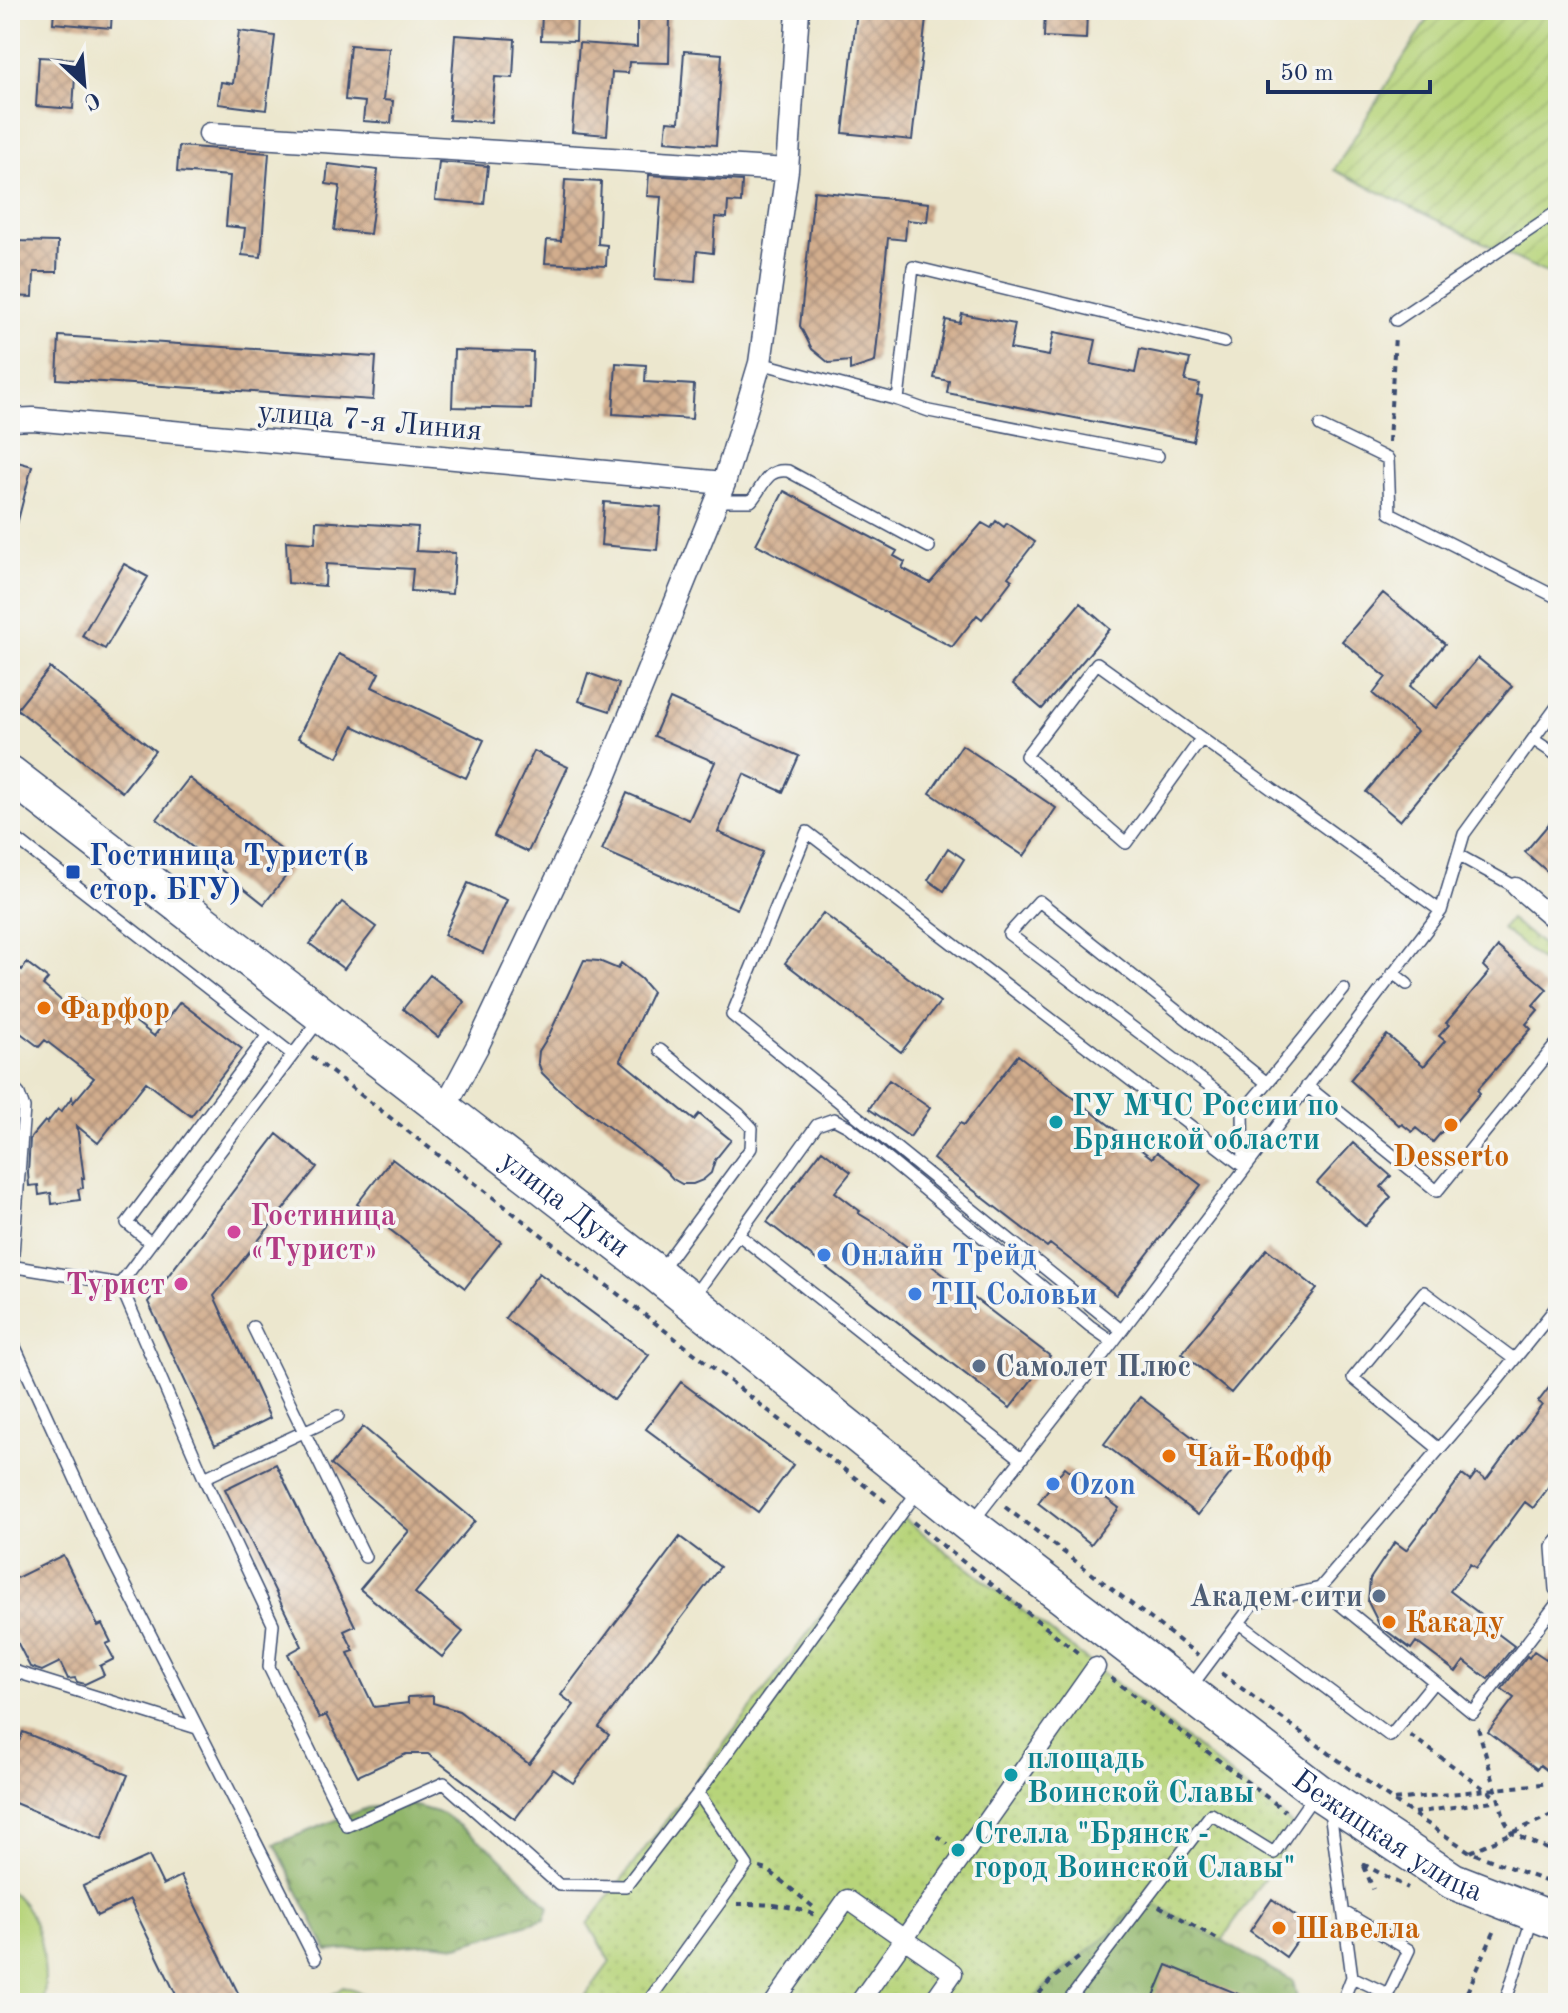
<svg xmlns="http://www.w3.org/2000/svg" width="1568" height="2013" font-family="'Old Standard TT',serif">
	<defs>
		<pattern id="forest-crowns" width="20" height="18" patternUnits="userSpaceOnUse" patternTransform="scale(2)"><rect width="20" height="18" fill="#91b66a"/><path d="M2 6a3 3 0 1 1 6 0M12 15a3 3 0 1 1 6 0" fill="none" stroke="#76945a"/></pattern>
		<pattern id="park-dots" width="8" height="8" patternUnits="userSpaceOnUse" patternTransform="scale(2)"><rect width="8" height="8" fill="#b7d47a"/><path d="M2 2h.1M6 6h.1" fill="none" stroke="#9db66c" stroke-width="1.8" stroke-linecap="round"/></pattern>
		<pattern id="garden-furrows" width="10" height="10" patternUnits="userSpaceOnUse" patternTransform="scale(2)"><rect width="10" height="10" fill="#b7d47a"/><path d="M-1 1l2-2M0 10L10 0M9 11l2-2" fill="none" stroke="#9db66c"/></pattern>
		<pattern id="building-cross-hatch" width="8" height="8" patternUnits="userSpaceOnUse" patternTransform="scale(2)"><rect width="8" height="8" fill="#d2ad8d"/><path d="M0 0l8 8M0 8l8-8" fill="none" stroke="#aa8d76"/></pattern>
	</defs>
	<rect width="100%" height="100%" fill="#f6f6f2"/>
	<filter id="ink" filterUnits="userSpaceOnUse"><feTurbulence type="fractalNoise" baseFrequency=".0125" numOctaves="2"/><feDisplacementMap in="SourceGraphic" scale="16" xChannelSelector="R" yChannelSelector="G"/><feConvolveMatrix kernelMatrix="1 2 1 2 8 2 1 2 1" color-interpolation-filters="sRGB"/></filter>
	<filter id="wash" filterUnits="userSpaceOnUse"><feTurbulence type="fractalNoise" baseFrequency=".006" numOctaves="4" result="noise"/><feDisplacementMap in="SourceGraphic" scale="32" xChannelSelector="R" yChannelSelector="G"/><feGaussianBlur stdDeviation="1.8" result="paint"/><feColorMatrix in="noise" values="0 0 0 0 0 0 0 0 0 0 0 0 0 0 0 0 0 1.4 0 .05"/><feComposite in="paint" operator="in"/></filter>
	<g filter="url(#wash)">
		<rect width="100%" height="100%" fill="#ece7ce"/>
		<!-- grass -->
		<path fill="#b7d47a" stroke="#69826c" stroke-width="2" d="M10 1892C39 1906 51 1974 42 2003H10Z
			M343 1987 389 2003H321Z"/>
		<!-- forest -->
		<path fill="url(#forest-crowns)" stroke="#567264" stroke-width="2" d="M405 1803 443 1814 494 1851 549 1907 545 1919 458 1946 431 1943 327 1951 275 1844 367 1808Z
			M1142 1897 1293 1981 1298 2003H1031L1051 1980Z"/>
		<!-- park -->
		<path fill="url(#park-dots)" stroke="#69826c" stroke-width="2" d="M1510 919 1552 952 1543 962 1502 929Z
			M898 1514 1096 1667 1298 1829 1221 1941 1142 1897 1110 1934 1051 1980 1031 2003H580L610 1962 588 1924Z"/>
		<!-- garden -->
		<path fill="url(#garden-furrows)" stroke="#69826c" stroke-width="2" d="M1433 10H1558V279L1334 170Z"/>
		<g id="blocks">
			<!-- building -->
			<path fill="url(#building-cross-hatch)" d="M54 10H112L111 28 53 23Z
				M542 10H577L576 41 541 40Z
				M857 10H927L912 140 843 133Z
				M1045 10H1087L1086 39 1044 37Z
				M637 17H670L669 63 629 62 628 73 612 72 607 135 572 132 579 43 637 47Z
				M239 31 275 36 266 110 218 104 221 82 233 84Z
				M455 35 515 39 513 78 495 77 491 122 449 120Z
				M350 45 389 48 383 100 393 101 391 123 363 121 365 102 345 100Z
				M684 51 722 54 716 145 665 141 667 121 679 122Z
				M39 57 76 59 73 109 36 106Z
				M179 146 269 153 261 257 242 255 245 228 226 226 230 176 177 172Z
				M439 162 488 166 484 204 435 200Z
				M328 164 378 170 370 234 334 230 340 186 326 184Z
				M649 175 742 181 741 203 728 202 727 218 715 217 713 253 697 251 695 282 655 279 661 197 647 196Z
				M565 180 601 182 598 244 607 245 606 266 545 263 547 240 561 241Z
				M814 191 929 203 927 222 907 220 905 240 888 238 875 362 850 370V361L829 363 812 349 800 326Z
				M10 241 58 242 57 272H34L33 297 10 296Z
				M962 314 1015 324 1010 349 1049 356 1054 332 1096 340 1091 364 1135 373 1140 349 1190 359 1185 381 1200 384 1197 395 1202 396 1193 441 947 393 949 381 934 378 946 320 960 323Z
				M59 336 376 357 373 400 57 379Z
				M454 350 533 352 531 409 452 407Z
				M616 363 646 365 645 382 694 385 692 419 613 414Z
				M10 460 32 466 16 528 10 527Z
				M784 491 897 551 894 556 905 562 902 568 930 583 982 523 991 528 996 521 1004 527 1007 523 1035 542 1008 577 1012 580 982 619 977 615 952 647 756 544Z
				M604 502 661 507 657 550 601 545Z
				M316 521 418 527 416 551 455 553 452 594 411 591 413 569 326 564 325 586 288 583 286 541 315 543Z
				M124 564 148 577 105 649 82 636Z
				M1383 593 1445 644 1410 686 1436 708 1478 658 1512 686 1400 821 1366 792 1417 731 1373 694 1386 677 1342 641Z
				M1080 603 1110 629 1042 709 1013 684Z
				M339 654 379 673 372 687 484 740 466 778 353 726 338 757 298 738Z
				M50 668 155 751 122 792 17 709Z
				M588 673 619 684 610 711 579 701Z
				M670 699 799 756 783 792 744 774 718 832 763 852 737 909 602 850 627 793 689 820 715 762 654 736Z
				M962 745 1056 808 1024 856 930 793Z
				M534 751 568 767 528 852 494 836Z
				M189 778 297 862 264 904 157 819Z
				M1558 813V881L1525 852Z
				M948 848 964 859 944 891 928 880Z
				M468 883 507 900 483 953 444 935Z
				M342 902 376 927 344 969 310 944Z
				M823 913 940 1002 901 1052 785 963Z
				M1498 947 1547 989 1533 1005 1538 1010 1526 1024 1531 1029 1477 1090 1480 1093 1452 1126 1449 1123 1433 1142 1416 1128 1412 1132 1402 1124 1400 1126 1350 1080 1387 1035 1424 1066 1445 1041 1439 1036 1449 1025 1446 1023 1489 972 1483 966Z
				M10 960 22 970 27 963 48 979 43 985 70 1008 78 998 95 1012 101 1005 111 1014 117 1007 154 1036 180 1002 242 1049 191 1116 146 1082 98 1143 77 1126 84 1178H82L83 1188 78 1189 80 1200 52 1204 51 1193 39 1195 38 1185 29 1186 28 1173 30 1139 45 1121 47 1123 58 1109 61 1112 72 1097 73 1103 94 1078 45 1040 39 1047 10 1025Z
				M584 960 599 961 618 969 621 963 641 979 652 992 620 1060 694 1120 699 1114 731 1140 715 1160 711 1173 703 1180 693 1184H682L673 1179 665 1170 556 1087 542 1073 538 1062 539 1051 549 1035Z
				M430 975 465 1002 438 1037 403 1009Z
				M1018 1055 1152 1158 1157 1152 1201 1185 1116 1295 1050 1244 1047 1247 933 1159 960 1123 964 1125Z
				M889 1080 930 1108 910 1137 869 1109Z
				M277 1134 317 1167 214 1296 270 1418 215 1445 148 1302Z
				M1353 1143 1391 1176 1381 1187 1391 1197 1365 1226 1317 1183Z
				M822 1150 851 1172 835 1192 860 1211 858 1213 881 1227 1050 1356 1010 1408 767 1222Z
				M392 1159 501 1242 465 1288 357 1204Z
				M1267 1249 1317 1289 1231 1393 1182 1353Z
				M539 1273 649 1355 614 1400 505 1318Z
				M1558 1376V1475L1533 1508 1525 1502 1476 1568 1470 1564 1450 1591 1484 1617 1481 1621 1514 1646 1488 1679 1464 1661 1456 1672 1416 1642 1411 1649 1380 1626 1368 1602 1370 1579 1395 1542 1406 1550 1462 1475 1470 1481 1476 1473 1486 1480 1542 1405 1538 1402Z
				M681 1382 793 1465 758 1512 646 1429Z
				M1140 1397 1234 1469 1198 1515 1104 1444Z
				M363 1427 475 1521 415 1593 463 1632 442 1657 360 1589 409 1531 331 1465Z
				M276 1464 355 1626 344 1631 354 1651 348 1653 374 1707 408 1703V1697L433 1696V1703L459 1711 529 1764 574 1705 561 1695 680 1537 720 1567 599 1727 609 1735 573 1783 553 1769 515 1819 428 1754H406L358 1776 326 1715 319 1718 288 1654 302 1646 225 1489Z
				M1065 1467 1119 1508 1091 1544 1038 1503Z
				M63 1555 98 1626 102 1624 111 1642 106 1644 114 1659 100 1666 104 1675 85 1684 77 1682 75 1678 68 1679 60 1662 42 1671 30 1667 10 1628V1581Z
				M1558 1643V1779L1540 1765 1537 1769 1488 1732 1514 1698 1502 1689 1527 1656 1529 1658 1534 1651 1546 1659Z
				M23 1732 128 1775 102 1839 10 1801V1762Z
				M149 1856 163 1885 181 1876 243 2003H180L130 1900 97 1916 83 1886Z
				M1272 1899 1308 1925 1286 1957 1250 1931Z
				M1167 1965 1258 2002 1257 2003H1151Z"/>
		</g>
	</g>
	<g filter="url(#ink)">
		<use href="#blocks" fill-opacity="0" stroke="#3a4b6f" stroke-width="2"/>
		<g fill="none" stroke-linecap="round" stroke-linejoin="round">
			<!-- service casing -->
			<g stroke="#3a4b6f" stroke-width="14">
				<path id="service" d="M1396 320 1558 211
					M760 363 898 400 929 411 1158 456
					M898 400 913 267 1224 342
					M1320 426 1388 459 1390 513 1558 598
					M717 501H751C764 486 766 468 788 471L929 547
					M1201 739 1126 843 1026 756 1097 663 1441 911
					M1534 740 1558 756
					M10 834 292 1054
					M1458 855 1516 887
					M1393 973 1407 984
					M660 1050 739 1114 752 1128 751 1148 660 1271
					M1267 1083 1243 1111 1009 934 1039 901 1267 1083 1344 989
					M10 1085 19 1094 24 1108 12 1267
					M1307 1086 1437 1191 1558 1042
					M1243 1111 1244 1167
					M739 1235 1021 1459
					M151 1243 127 1223 268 1035
					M10 1266 120 1284
					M120 1284 204 1478 273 1624 269 1667 347 1826 444 1783 559 1885 626 1886 698 1793 918 1491
					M120 1284 320 1019
					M693 1297 817 1125 834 1119 849 1127 1090 1326 1113 1342
					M253 1327 365 1557
					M1121 1330 732 1015 807 832 1244 1167
					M10 1336 112 1559 315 1959
					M1439 1449 1353 1378 1424 1292 1514 1359
					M204 1478 338 1416
					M973 1521 1113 1342 1441 911 1464 834 1558 705
					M1558 1540 1552 1547 1555 1589 1558 1592
					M1320 1588 1473 1713 1558 1602
					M1239 1623 1390 1736 1434 1682
					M10 1670 197 1728
					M1190 1688 1253 1604 1320 1588 1484 1397 1558 1305
					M1330 1811 1352 1977 1342 2003
					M1344 1912 1409 1950 1388 1994 1352 1977
					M647 2003 747 1865 698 1793
					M1067 2003 1211 1814 1274 1853 1315 1794
					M1505 2003 1533 1916"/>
			</g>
			<!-- pedestrian casing -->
			<g stroke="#3a4b6f" stroke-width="21">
				<path id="pedestrian" d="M1516 887 1558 923
					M774 2003 847 1899 953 1973 932 2003
					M859 2003 1096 1667"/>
			</g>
			<!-- minor casing -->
			<g stroke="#3a4b6f" stroke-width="25">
				<path id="minor" d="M210 134 787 170
					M10 420 33 419 724 483
					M444 1109 478 1045 605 777 724 483 760 363 787 170 798 10"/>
			</g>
			<!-- primary casing -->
			<g stroke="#3a4b6f" stroke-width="39">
				<g id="primary">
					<path id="s1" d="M10 774 657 1274 970 1525 1317 1791 1453 1881 1558 1922"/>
				</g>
			</g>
			<!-- path -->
			<path stroke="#3a4b6f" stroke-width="4" stroke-dasharray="6 6" stroke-linecap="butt" d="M1389 442 1395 335
				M312 1057 890 1505
				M1005 1507 1198 1655
				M913 1522 1082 1656
				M1221 1673 1392 1800 1470 1852 1558 1886
				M1111 1678 1285 1811
				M1478 1728 1505 1821 1512 1833 1558 1854
				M1410 1735 1497 1798
				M1394 1800 1551 1783
				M1414 1813 1499 1800
				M937 1836 948 1844
				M1470 1852 1558 1812
				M1363 1864 1408 1888
				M1364 1866 1373 1889
				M760 1868 768 1870 817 1910
				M737 1904C763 1904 790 1904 815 1915
				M1159 1906 1221 1941
				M1031 2003 1051 1980 1081 1956
				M1462 2003 1496 1928"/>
			<!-- service -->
			<use href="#service" stroke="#fff" stroke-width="11"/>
			<!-- pedestrian -->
			<use href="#pedestrian" stroke="#fff" stroke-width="18"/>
			<!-- minor -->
			<use href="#minor" stroke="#fff" stroke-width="22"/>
			<!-- primary -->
			<use href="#primary" stroke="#fff" stroke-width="36"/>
		</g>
	</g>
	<!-- markers -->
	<rect fill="#1a4fb4" stroke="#f6f6f2" stroke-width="3" x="65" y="864" width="16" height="16" rx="4"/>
	<g fill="#e8710a" stroke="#f6f6f2" stroke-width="3">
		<circle cx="44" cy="1008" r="8"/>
		<circle cx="1451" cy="1125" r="8"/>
		<circle cx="1169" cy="1456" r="8"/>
		<circle cx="1389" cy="1622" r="8"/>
		<circle cx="1279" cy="1928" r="8"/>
	</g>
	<g fill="#0f9aa8" stroke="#f6f6f2" stroke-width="3">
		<circle cx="1056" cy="1122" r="8"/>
		<circle cx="1011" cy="1775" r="8"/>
		<circle cx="958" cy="1850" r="8"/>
	</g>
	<g fill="#d1479c" stroke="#f6f6f2" stroke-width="3">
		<circle cx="234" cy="1232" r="8"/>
		<circle cx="181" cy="1284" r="8"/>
	</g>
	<g fill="#3f7fe0" stroke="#f6f6f2" stroke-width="3">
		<circle cx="824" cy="1255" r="8"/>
		<circle cx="915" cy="1294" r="8"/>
		<circle cx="1053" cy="1484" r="8"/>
	</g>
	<g fill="#5c6f8a" stroke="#f6f6f2" stroke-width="3">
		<circle cx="979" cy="1366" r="8"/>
		<circle cx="1379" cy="1596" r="8"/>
	</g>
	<g text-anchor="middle" stroke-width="7" stroke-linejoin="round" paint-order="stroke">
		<!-- street labels -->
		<g font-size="30" fill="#1b2f5e" stroke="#f6f6f2">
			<text transform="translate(370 420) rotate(5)" y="10">улица 7-я Линия</text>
			<text dy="10" stroke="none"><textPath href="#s1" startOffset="702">улица Дуки</textPath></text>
			<text dy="10" stroke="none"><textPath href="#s1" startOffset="1740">Бежицкая улица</textPath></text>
		</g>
		<!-- transit labels -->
		<g font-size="30" font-weight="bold" fill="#164399" stroke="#f6f6f2" text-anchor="start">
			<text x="89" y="865">Гостиница Турист(в<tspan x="89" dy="34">стор. БГУ)</tspan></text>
		</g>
		<!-- food labels -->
		<g font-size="30" font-weight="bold" fill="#c56008" stroke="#f6f6f2" text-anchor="start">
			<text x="60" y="1018">Фарфор</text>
			<text x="1451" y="1166" text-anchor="middle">Desserto</text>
			<text x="1185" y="1466">Чай-Кофф</text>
			<text x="1405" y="1632">Какаду</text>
			<text x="1295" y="1938">Шавелла</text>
		</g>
		<!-- culture labels -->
		<g font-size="30" font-weight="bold" fill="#0d838f" stroke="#f6f6f2" text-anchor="start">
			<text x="1072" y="1115">ГУ МЧС России по<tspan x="1072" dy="34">Брянской области</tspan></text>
			<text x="1027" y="1768">площадь<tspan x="1027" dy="34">Воинской Славы</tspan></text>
			<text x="974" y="1843">Стелла "Брянск -<tspan x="974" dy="34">город Воинской Славы"</tspan></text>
		</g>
		<!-- hotel labels -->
		<g font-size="30" font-weight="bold" fill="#b23c85" stroke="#f6f6f2" text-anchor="start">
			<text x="250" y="1225">Гостиница<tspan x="250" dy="34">«Турист»</tspan></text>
			<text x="165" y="1294" text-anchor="end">Турист</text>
		</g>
		<!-- shop labels -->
		<g font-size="30" font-weight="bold" fill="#366cbe" stroke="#f6f6f2" text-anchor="start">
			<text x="840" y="1265">Онлайн Трейд</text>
			<text x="931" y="1304">ТЦ Соловьи</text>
			<text x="1069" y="1494">Ozon</text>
		</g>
		<!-- service labels -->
		<g font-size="30" font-weight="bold" fill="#4e5e75" stroke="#f6f6f2" text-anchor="start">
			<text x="995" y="1376">Самолет Плюс</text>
			<text x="1363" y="1606" text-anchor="end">Академ сити</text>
		</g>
	</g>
	<!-- margin -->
	<rect width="1568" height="2013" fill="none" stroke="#f6f6f2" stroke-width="40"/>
	<!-- north arrow -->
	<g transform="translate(84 84) rotate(154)" stroke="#f6f6f2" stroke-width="6" paint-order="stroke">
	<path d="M0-6L14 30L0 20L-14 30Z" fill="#1b2f5e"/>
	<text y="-12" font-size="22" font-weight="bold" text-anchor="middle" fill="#1b2f5e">С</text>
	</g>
	<!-- scale -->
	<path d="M1268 80v12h162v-12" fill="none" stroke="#1b2f5e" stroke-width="4"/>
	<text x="1280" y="80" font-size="24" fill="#1b2f5e" stroke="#f6f6f2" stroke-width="6" paint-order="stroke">50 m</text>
</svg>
